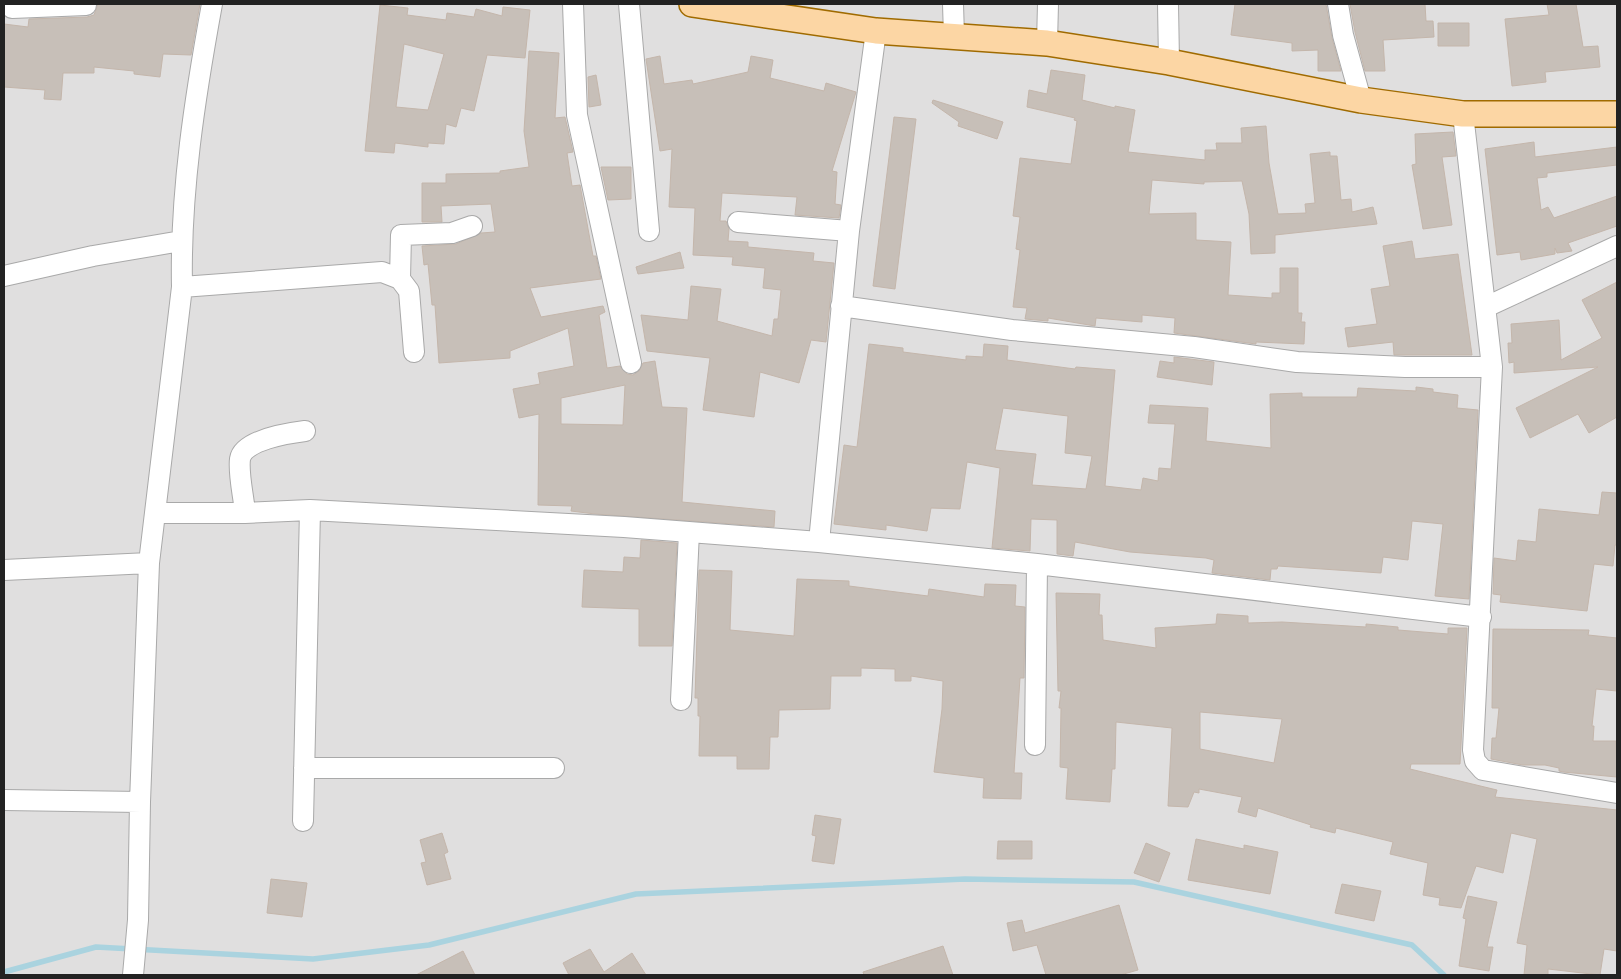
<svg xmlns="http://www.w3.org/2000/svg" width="1621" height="979" font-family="Commissioner,sans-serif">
	<rect width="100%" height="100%" fill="#f2efe9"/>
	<!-- residential -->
	<path fill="#e0dfdf" d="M4 4H1617V975H4Z"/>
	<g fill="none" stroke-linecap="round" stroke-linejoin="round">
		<!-- stream -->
		<path stroke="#aad3df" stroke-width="5.5" d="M4 972 96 947 313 959 429 945 636 894 965 879 1134 882 1412 945 1444 975"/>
	</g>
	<!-- building -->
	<path fill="#c7bfb8" stroke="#c4b6ab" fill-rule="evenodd" d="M98 4H200L191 55 163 54 160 77 134 74V71L94 67V73H63L61 100 44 99 45 90 4 87V24L28 27 29 19 87 17 94 15Z
		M1235 4H1326L1332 38 1341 71H1318V50L1292 51V43L1231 35Z
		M1350 4H1425L1426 21H1433L1434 37 1383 40 1385 71H1365L1355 32Z
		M1547 4H1576L1583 47 1598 46 1600 67 1545 72 1546 82 1512 86 1505 19 1549 15Z
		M380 5 408 8 407 15 446 20 447 13 474 17 476 9 502 16 503 7 530 10 525 58 487 55 474 111 461 108 456 127 446 124 444 144 428 143V147L395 143 394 153 365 151ZM404 44 444 54 428 110 396 107Z
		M1438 23H1469V46H1438Z
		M529 51 559 53 555 118 565 117 573 152 567 153 572 186 580 185 593 256H596L601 279 530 288 541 317 603 306 605 312 599 315 607 368 620 366 627 374 633 375 639 371 643 363 655 361 662 407 687 408 682 502 775 511 774 527 595 514 571 511 572 506 538 505 539 414 519 418 513 389 540 384 538 373 574 366 568 328 510 351V358L439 363 435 305H432L428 264 424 265 422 246 456 244 481 233 495 232 491 204 441 206 442 222H422V183H446V174L500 173V171L529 167 524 131ZM625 385 623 425 561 424V398Z
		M660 56 664 84 692 80 693 84 748 72 751 56 773 60 770 78 824 91 826 83 856 92 832 171 837 172 835 204 841 205 839 218 795 215 797 197 722 193 720 221H726L729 229 728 241 748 242V247L814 253 813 261 834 263 826 342 811 340 799 383 760 372 754 417 703 410 710 358 647 351 641 315 688 320 691 286 721 289 717 321 772 336 774 319H778L781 290 763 288 765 268 732 265 733 257 693 255 695 208 669 207 672 149 660 151 646 59Z
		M1051 70 1085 75 1082 100 1115 108V106L1135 110 1128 152 1205 160V150H1217L1216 143H1242L1241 128 1266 126 1269 163 1278 214 1306 213 1305 204 1315 203 1310 154 1330 152V156H1337L1341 200 1351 199 1352 212 1373 207 1377 224 1275 235V253L1251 254 1249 214 1242 181 1204 182V184L1152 180 1149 214 1196 213V240L1231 242 1228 295 1272 298V293H1280V268H1298V313H1302L1301 322H1305L1304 344 1256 342V344L1174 333 1175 318 1142 315V322L1096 318 1095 326 1048 318V321L1025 319 1027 308 1013 307 1020 250 1016 249 1020 217 1013 216 1020 158 1071 164 1077 121 1074 120 1075 118 1027 107 1029 90 1047 94Z
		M596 75 601 105 589 107 588 77Z
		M933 100 1003 122 997 139 958 126 959 122 932 103Z
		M894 117 916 119 895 289 873 286Z
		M1453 132 1456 156 1442 157 1452 225 1423 229 1412 165 1416 164 1415 134Z
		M1534 142 1535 157 1617 147V165L1547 173V177L1537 178 1541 210 1548 207 1554 218 1617 196V226L1568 243 1572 251 1557 253 1555 248V254L1521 260 1520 252 1497 255 1485 149Z
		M601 167H631V199L608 200Z
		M1412 241 1415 259 1458 254 1472 355H1394L1393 342 1348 347 1345 328 1377 324 1371 289 1390 286 1383 246Z
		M680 252 684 268 638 274 636 267Z
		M1617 282V417L1589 433 1578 414 1530 438 1516 408 1598 367 1514 373V362L1509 363 1508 343H1512L1511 324 1559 320 1561 360 1602 338 1582 300Z
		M869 344 903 348V352L966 360V356L983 357 984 344 1008 346 1007 360 1075 369 1076 367 1115 370 1105 486 1141 490 1143 478 1158 481 1159 468 1171 469 1175 424 1148 423 1150 405 1208 408 1206 441 1271 448 1270 394 1302 393V397H1357L1358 388 1416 391V387L1433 389V392L1458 395 1457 408 1478 410 1469 599 1435 596 1443 524 1412 521 1408 560 1383 557 1381 573 1278 566 1277 569H1271L1270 580 1212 573 1214 560 1206 558 1130 552 1075 542 1073 556 1057 554V520L1031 519 1030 551 992 548 1000 468 967 462 960 509 931 508 927 531 886 525V530L834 524 844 445 857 447ZM1003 408 1068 416 1065 453 1092 456 1086 489 1032 485 1036 454 995 450Z
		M1174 357 1214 362 1212 385 1157 377 1160 361 1174 363Z
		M1602 492 1617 493V545H1615L1613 566 1594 564 1587 611 1500 602 1501 595 1493 594 1494 558 1516 561 1518 540 1536 542 1539 509 1599 515Z
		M641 540 677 543 672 646H639V609L582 607 584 570 623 572 624 557 640 558Z
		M699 570 732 571 730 630 794 636 797 579 849 581V586L928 596 929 589 984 597 985 584 1016 585 1015 606 1025 607 1024 678H1020L1014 773H1022L1021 799 983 798 984 778 934 772 942 709 943 681 911 676V681H895V669L861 668V676H831L830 709 779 710 778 737H770L769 769H737V756H699L700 716H698V698H695Z
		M1056 593 1100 594 1099 615H1102L1103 640 1156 648 1155 628 1216 624 1217 614 1248 616V623L1282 622 1366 627V624L1398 627V630L1448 634V628H1467L1460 764H1411L1410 769 1497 790 1495 797 1617 810V951L1604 949 1600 975 1548 969V975H1524L1527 945 1517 943 1537 839 1511 833 1503 873 1476 866 1461 908 1439 905 1440 898 1423 895 1428 863 1390 854 1393 842 1336 828 1335 833 1310 827 1311 825 1258 808 1256 817 1238 812 1242 797 1199 789V793L1194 792 1188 807 1168 806 1172 728 1116 722 1115 769H1112L1110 802 1066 799 1068 768 1060 767 1061 708H1059L1061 691H1058ZM1200 712 1282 719 1274 763 1200 749Z
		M1493 629 1589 630 1588 635 1617 638V691L1596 689 1592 726H1594L1593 741H1616L1617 777 1563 772 1559 771V768L1545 765H1523L1491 759 1492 738H1496L1499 708H1492Z
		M815 815 841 819 834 864 812 861 816 836 812 835Z
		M442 833 448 852 444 854 451 879 427 885 421 863 426 862 420 840Z
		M1196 839 1244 849V845L1278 852 1270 894 1188 880Z
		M998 841H1032V859H997Z
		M1146 843 1170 853 1159 882 1134 873Z
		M271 879 307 883 302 917 267 913Z
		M1342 884 1381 891 1374 921 1335 913Z
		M1468 896 1497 902 1487 947H1493L1489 971 1459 966 1466 919 1463 918Z
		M1119 905 1138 970 1120 975H1046L1037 945 1013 951 1007 923 1022 920 1025 933Z
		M943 946 953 975H864L863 972Z
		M590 949 604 972 632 953 646 975H569L563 963Z
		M463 951 475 975H416Z"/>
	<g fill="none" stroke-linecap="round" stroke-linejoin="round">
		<!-- minor casing -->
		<g stroke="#a9a9a9" stroke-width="22">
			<path id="minor" d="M12 4V8L86 5
				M573 4 577 115 631 363
				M629 4 649 231
				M953 4 954 36
				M1168 4 1169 62
				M1338 4 1343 35 1361 100
				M1047 43 1048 4
				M1463 114 1492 367 1473 750 1475 761 1483 770 1617 793
				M738 222 849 231
				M4 276 93 256 181 241
				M400 279 401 235 452 233 472 226
				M182 287 382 272 400 279 409 291 414 352
				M841 306 1012 330 1194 347 1297 362 1405 367H1492
				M1486 307 1617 246
				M156 513H245L310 510 624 527 819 542 1037 564 1481 617
				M245 513C244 498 238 474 240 459 243 440 289 433 305 431
				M819 542 849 231 876 31
				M4 570 149 563
				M681 700 689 532
				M1035 745 1037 564
				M304 768H554
				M4 800 140 802
				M303 821 310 510
				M133 975 138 920 140 802 149 563 182 287C180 192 195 97 212 4"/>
		</g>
		<!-- major casing -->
		<g stroke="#a06b00" stroke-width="28">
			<path id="major" d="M692 4 876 31 1047 43 1169 62 1361 100 1463 114H1617"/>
		</g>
		<!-- minor -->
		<use href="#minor" stroke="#fff" stroke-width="20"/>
		<!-- major -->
		<use href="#major" stroke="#fcd6a4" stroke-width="25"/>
	</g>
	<!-- border -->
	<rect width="1621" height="979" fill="none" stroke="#222222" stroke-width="10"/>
</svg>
